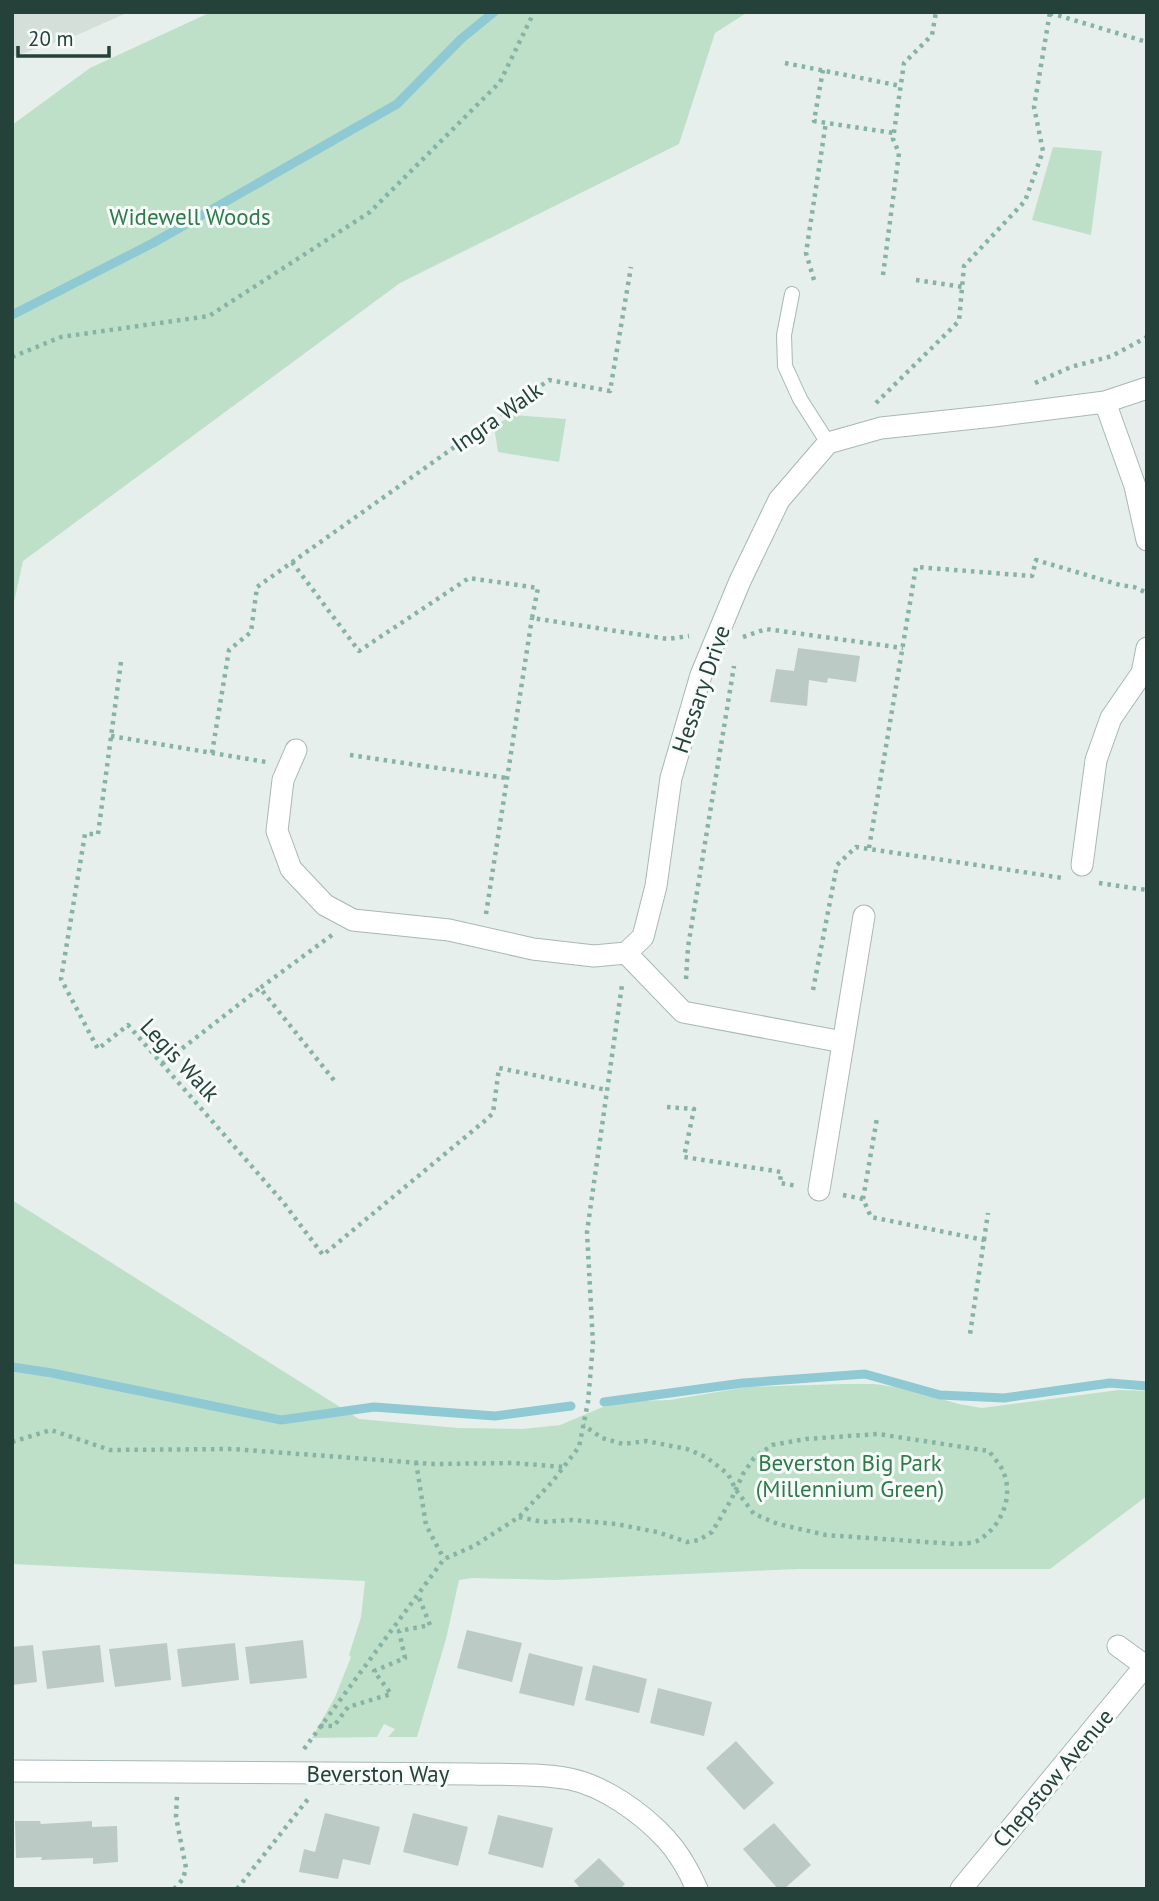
<svg xmlns="http://www.w3.org/2000/svg" width="1159" height="1901" font-family="'PT Sans',sans-serif">
	<rect width="100%" height="100%" fill="#e6efeb"/>
	<!-- built -->
	<path fill="#d4dfda" d="M12 12H129L77 35 12 57Z"/>
	<!-- green -->
	<path fill="#bfe0c8" d="M211 12H748L715 33 679 144 400 283 23 561 12 611V125L90 68Z
		M1053 147 1102 151 1091 235 1032 220Z
		M513 415 566 419 559 462 498 452 494 426Z
		M12 1200 359 1419 458 1428 523 1429 560 1425 603 1407 631 1401 670 1400 747 1387 843 1384H875L902 1388 959 1404 982 1408 1119 1390 1147 1391V1496L1050 1569H798L554 1580 473 1578 459 1580 446 1639 417 1737H388L395 1729 384 1724 377 1737 312 1738 335 1697 351 1657 349 1655 361 1617 365 1581 12 1564Z"/>
	<g fill="none" stroke-linecap="round" stroke-linejoin="round">
		<!-- stream -->
		<path stroke="#8ec9d4" stroke-width="9" d="M12 315 153 243 397 104 461 39 494 12
			M12 1367 52 1373 281 1420 374 1407 495 1416 571 1406
			M604 1402 743 1383 865 1374 940 1395 1004 1398 1110 1383 1147 1386"/>
	</g>
	<!-- building -->
	<path fill="#bbcac4" d="M798 648 860 656 856 682 828 678 827 683 809 680 807 706 770 702 776 669 794 671Z
		M467 1630 522 1643 512 1682 457 1668Z
		M303 1640 307 1678 250 1684 245 1647Z
		M167 1643 171 1680 115 1687 109 1649Z
		M235 1643 239 1680 182 1687 177 1649Z
		M33 1645 37 1682 12 1685V1647Z
		M100 1645 104 1682 47 1689 42 1651Z
		M529 1653 583 1667 574 1706 519 1693Z
		M593 1665 647 1679 639 1713 585 1700Z
		M658 1688 712 1702 704 1736 650 1723Z
		M736 1741 774 1783 744 1810 706 1768Z
		M325 1813 380 1827 370 1865 343 1859 338 1879 299 1872 304 1849 315 1852Z
		M413 1813 468 1827 458 1866 403 1852Z
		M498 1815 553 1828 543 1868 488 1854Z
		M15 1821H40L41 1824 92 1821V1827L117 1826 118 1862 93 1864V1858L41 1860 42 1857 16 1858Z
		M774 1823 811 1865 784 1889H778L743 1849Z
		M599 1858 625 1884 620 1889H581L574 1881Z"/>
	<g fill="none" stroke-linecap="round" stroke-linejoin="round">
		<!-- service casing -->
		<g stroke="#a8b8b2" stroke-width="16">
			<path id="service" d="M792 294 784 335 785 366 800 399 828 443"/>
		</g>
		<!-- minor casing -->
		<g stroke="#a8b8b2" stroke-width="23">
			<path id="minor" d="M1105 402 1135 486 1147 540
				M296 750 283 780 277 831 291 869 325 905 353 920 449 930 533 949 594 956 626 953 643 937 656 886 671 778 701 675 740 581 779 500 828 443 881 428 994 416 1105 402 1147 388
				M1082 865 1096 760 1111 718 1142 673 1147 648
				M626 953 683 1012 843 1042
				M819 1190 864 916
				M1118 1646 1147 1667
				M12 1771 473 1774C505 1775 539 1773 570 1779 604 1786 642 1813 666 1839 679 1853 689 1871 697 1889
				M961 1889 1145 1666"/>
		</g>
		<!-- path -->
		<path stroke="#86b3a5" stroke-width="4.5" stroke-dasharray="3.5 5" stroke-linecap="butt" d="M1050 13 1147 42
			M785 63 901 86
			M823 70 814 121 894 133
			M883 275 899 153 893 139 904 63 932 35 936 12
			M814 280 806 253 826 122
			M916 280 963 287
			M12 357 61 337 209 316 370 212 500 82 534 12
			M1035 383 1071 367 1112 356 1147 337
			M876 403 959 321 964 266 1025 201 1043 151 1034 107 1050 12
			M292 562 359 651 469 578 538 588 532 618 668 639 689 636
			M743 637 766 629 903 648
			M121 662 98 834H85L61 979 98 1049 128 1025 283 1202 323 1255 487 1119 493 1113 499 1068 607 1090
			M111 736 266 762
			M212 753 229 650 251 632 257 587 549 380 610 391 631 267
			M350 755 506 778
			M869 848 916 567 1032 576 1036 560 1120 585 1134 587 1147 593
			M1099 883 1147 890
			M486 914 532 618
			M332 935 260 988 337 1084
			M686 979 688 947 734 666
			M813 990 837 865 856 847 1063 878
			M162 1064 260 988
			M667 1107 694 1109 684 1157 781 1172 780 1183 797 1186
			M843 1195 863 1199 871 1217 984 1240 970 1334
			M863 1199 877 1118
			M984 1240 988 1213
			M12 1442 51 1430 110 1450 233 1449 434 1464 513 1463 564 1467
			M416 1462 426 1525 444 1559
			M519 1517 543 1522 572 1520 616 1524 657 1532 687 1542 699 1540 712 1532 731 1500 743 1474 754 1458 772 1445 806 1439 878 1434 989 1451C993 1457 999 1463 1002 1469 1015 1495 1002 1527 977 1541 971 1544 962 1543 955 1544L826 1535 778 1524 754 1514 736 1490 728 1474 706 1457 687 1449 646 1441 623 1444 602 1438 583 1425
			M320 1726H334L348 1707 391 1694 374 1671 405 1658 399 1631 430 1625 418 1595
			M304 1749 444 1559 474 1546 519 1517 552 1482 579 1447 588 1402 593 1344 587 1232 622 985
			M174 1889 183 1879 186 1868 176 1817 177 1796
			M237 1889 308 1799"/>
		<!-- service -->
		<use href="#service" stroke="#fff" stroke-width="14"/>
		<!-- minor -->
		<use href="#minor" stroke="#fff" stroke-width="21"/>
	</g>
	<g text-anchor="middle" stroke-width="6" stroke-linejoin="round" paint-order="stroke">
		<!-- park labels -->
		<g font-size="23" fill="#2d7a4b" stroke="#f7fbf9">
			<text x="190" y="225">Widewell Woods</text>
			<text x="850" y="1471">Beverston Big Park<tspan x="850" dy="26">(Millennium Green)</tspan></text>
		</g>
		<!-- street labels -->
		<g font-size="23" fill="#24423a" stroke="#f7fbf9">
			<text transform="translate(497 417) rotate(-35)" y="8">Ingra Walk</text>
			<text transform="translate(701 689) rotate(-71)" y="8">Hessary Drive</text>
			<text transform="translate(180 1060) rotate(47)" y="8">Legis Walk</text>
			<text x="378" y="1782">Beverston Way</text>
			<text transform="translate(1053 1778) rotate(-50)" y="8">Chepstow Avenue</text>
		</g>
	</g>
	<!-- border -->
	<rect width="1159" height="1901" fill="none" stroke="#24423a" stroke-width="28"/>
	<!-- scale -->
	<path d="M18 46v10h91v-10" fill="none" stroke="#24423a" stroke-width="3.5"/>
	<text x="28" y="46" font-size="21" fill="#24423a" stroke="#f7fbf9" stroke-width="5" paint-order="stroke">20 m</text>
</svg>
